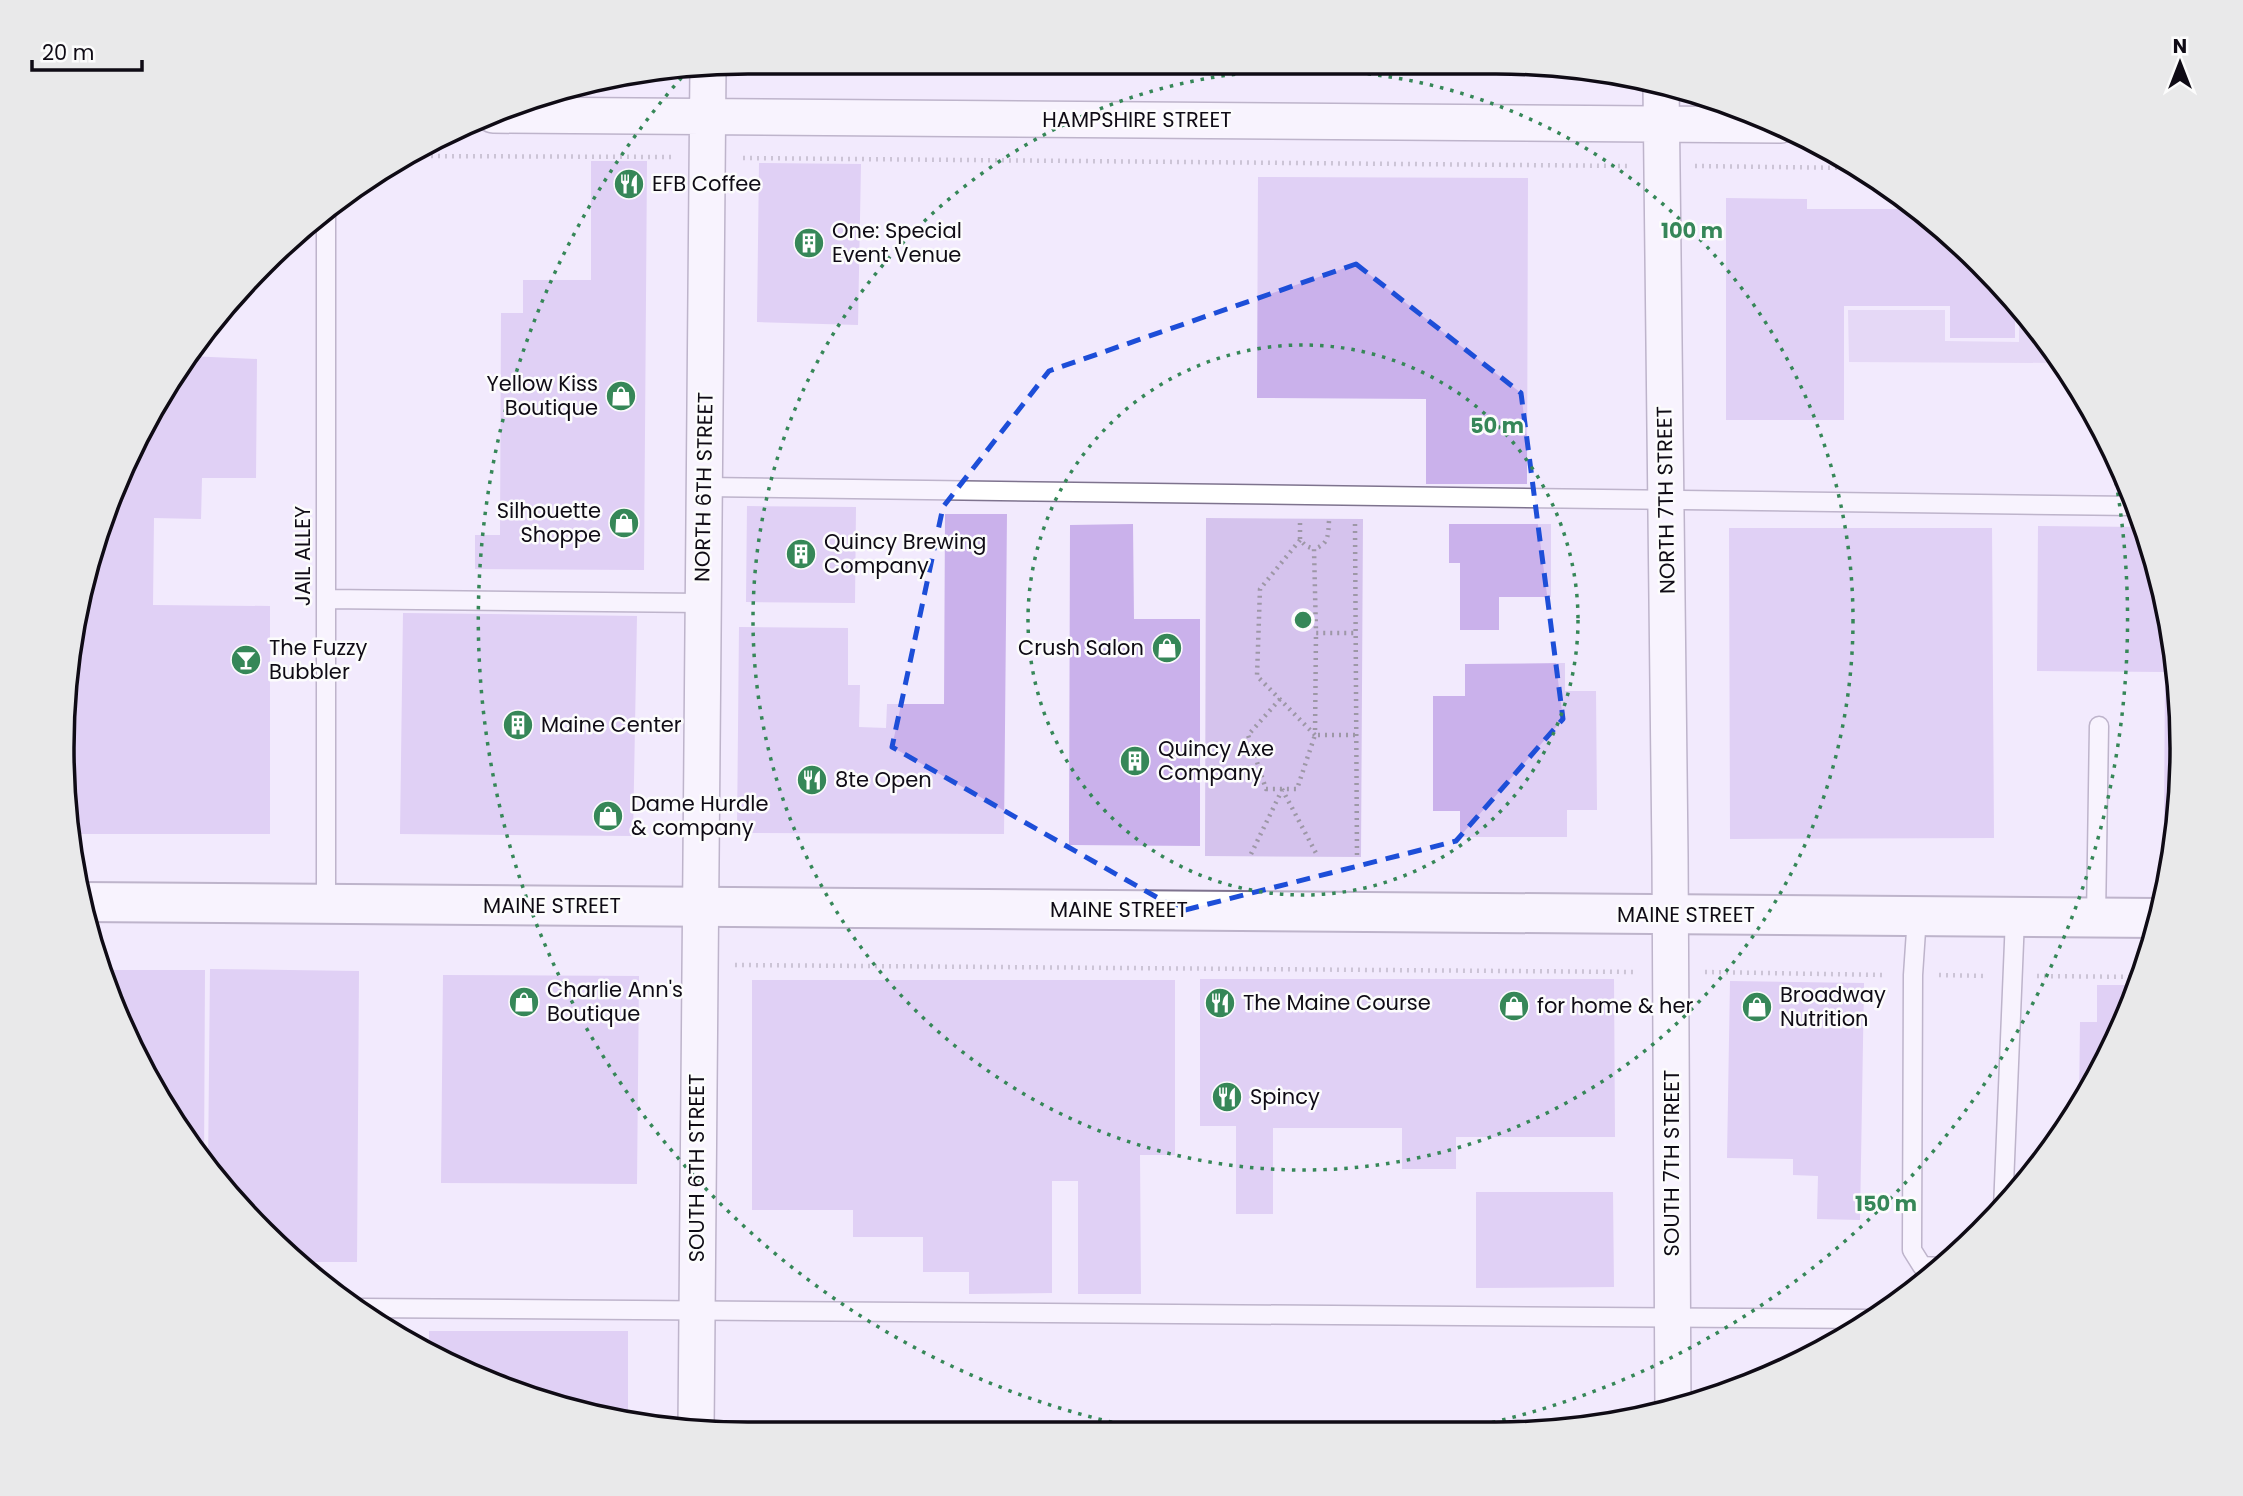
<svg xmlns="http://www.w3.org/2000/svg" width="2243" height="1496" font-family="Poppins,sans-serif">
	<rect width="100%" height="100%" fill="#f2eafd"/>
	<!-- green -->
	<path fill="#d5c3ed" d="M1848 310H1945V341L2019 342V326H2032L2033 323 2060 363 1849 362Z
		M1206 518 1363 519 1361 857 1205 856Z"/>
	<!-- building -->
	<path fill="#cab1eb" d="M591 161H647L644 570 475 569V535H500L501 313H523V280H591Z
		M759 163 861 164 858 325 757 322Z
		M1258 177 1528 178 1527 484H1426V399L1257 398Z
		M1726 198 1807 199V209H1914L1948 232 2031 320H2015V338H1950V306H1844V420H1726Z
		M188 356 257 359 256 478H202L201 519 154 518 153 605 270 606V834H71L63 703 85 571 113 486Z
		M747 506 856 507 855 603 746 602Z
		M945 514H1007L1004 834 737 833 739 627 848 628V685H860L859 727 886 728 887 704H944Z
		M1133 524 1134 619H1200V846L1069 845 1070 525Z
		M1449 524H1551V597H1499V630H1460V563H1449Z
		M2038 526 2142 527 2158 571 2180 703 2176 827H2164L2165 672 2037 671Z
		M1729 528H1992L1994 838 1730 839Z
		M403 613 637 616 633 836 400 834Z
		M1565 663V691H1596L1597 810H1567V837H1460V811H1433V696H1465V664Z
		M210 969 359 971 357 1262H311V1275L295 1264 208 1172Z
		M104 970H205L204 1167 153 1091 104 982Z
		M443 975 639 976 637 1184 441 1183Z
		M1200 979H1614L1615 1137H1456V1169H1402V1128H1273V1214H1236V1126H1200Z
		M752 980H1175V1155H1140L1141 1294H1078V1181H1052V1293L969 1294V1272H923V1237H853V1210H752Z
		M1730 981 1864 983 1860 1220 1817 1219 1818 1176 1793 1175V1159L1727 1158Z
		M2097 985H2138L2090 1092 2079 1106 2080 1022H2097Z
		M1476 1192H1613L1614 1287 1476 1288Z
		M429 1331H628V1423L570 1411 445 1364 429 1354Z"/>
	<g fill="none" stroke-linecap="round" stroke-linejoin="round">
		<!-- lane casing -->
		<g stroke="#7e738e" stroke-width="21">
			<path id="lane" d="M326 208V904
				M704 487 2134 506
				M326 599 702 603
				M1917 916 1913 975 1912 1250 1922 1266 1941 1267
				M2096 918 2099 726
				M2003 1209 2015 918
				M360 1308 1872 1319"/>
		</g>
		<!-- street casing -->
		<g stroke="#7e738e" stroke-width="38">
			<path id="street" d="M1661 85 1670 856 1673 1411
				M493 115 1781 125
				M696 1429 708 67"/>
		</g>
		<!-- secondary casing -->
		<g stroke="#7e738e" stroke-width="42">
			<path id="secondary" d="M80 902 2157 918"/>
		</g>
		<!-- path -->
		<path stroke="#9d97a6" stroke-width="4.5" stroke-dasharray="2 5" stroke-linecap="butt" d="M744 68 1605 72
			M410 156 672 157
			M743 158 1627 166
			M1695 166 1852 168
			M1329 521C1328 535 1329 544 1314 549L1316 633H1355
			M1300 523V540L1306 546 1314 549
			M1355 524 1357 855
			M1300 540 1260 589 1257 676 1315 735 1316 633
			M1280 699 1248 735 1266 789H1297L1315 735H1356
			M1282 789 1317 855
			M1251 854 1282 790
			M735 965 1637 972
			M1705 972 1885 975
			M1939 975 1987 976
			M2037 976 2141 977"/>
		<!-- lane -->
		<use href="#lane" stroke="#fff" stroke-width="18"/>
		<!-- street -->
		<use href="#street" stroke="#fff" stroke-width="35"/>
		<!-- secondary -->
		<use href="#secondary" stroke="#fff" stroke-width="38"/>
	</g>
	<!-- marked area -->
	<path d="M0 0H2243V1496H0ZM1356 264 1521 393 1563 719 1456 841 1181 911 892 747 943 507 1049 371Z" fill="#f2eafd" fill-opacity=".55" fill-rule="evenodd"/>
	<path fill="none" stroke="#1d4ed8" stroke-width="5" stroke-dasharray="14 9" stroke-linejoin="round" d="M1356 264 1521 393 1563 719 1456 841 1181 911 892 747 943 507 1049 371Z"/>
	<!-- distance rings -->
	<g fill="none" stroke="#368758" stroke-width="3.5" stroke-dasharray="3.5 7">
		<circle cx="1303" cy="620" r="275"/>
		<circle cx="1303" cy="620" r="550"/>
		<path d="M1153 1431A825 825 0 0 1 690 68M2108 441A825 825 0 0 1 1446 1432"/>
	</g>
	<!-- icons -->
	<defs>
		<g id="restaurant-disc" transform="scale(1.575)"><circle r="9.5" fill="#368758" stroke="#fcfcfc"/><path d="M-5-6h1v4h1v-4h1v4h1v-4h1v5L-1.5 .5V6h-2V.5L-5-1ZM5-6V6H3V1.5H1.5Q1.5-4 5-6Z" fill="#fff"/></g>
		<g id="building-disc" transform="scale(1.575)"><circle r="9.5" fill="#368758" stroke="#fcfcfc"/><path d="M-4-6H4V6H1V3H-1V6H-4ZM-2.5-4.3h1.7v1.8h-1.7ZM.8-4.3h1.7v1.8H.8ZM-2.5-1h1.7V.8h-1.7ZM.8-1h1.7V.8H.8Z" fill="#fff"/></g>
		<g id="shop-disc" transform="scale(1.575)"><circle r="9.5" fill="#368758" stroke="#fcfcfc"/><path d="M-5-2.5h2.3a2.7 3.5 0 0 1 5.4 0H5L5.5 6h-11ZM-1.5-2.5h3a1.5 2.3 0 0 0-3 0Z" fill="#fff"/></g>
		<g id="bar-disc" transform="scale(1.575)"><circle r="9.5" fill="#368758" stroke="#fcfcfc"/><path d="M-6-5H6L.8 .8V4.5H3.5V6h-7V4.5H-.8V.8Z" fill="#fff"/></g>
	</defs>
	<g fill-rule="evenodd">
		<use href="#restaurant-disc" x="629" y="184"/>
		<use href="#building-disc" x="809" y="243"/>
		<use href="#shop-disc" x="621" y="396"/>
		<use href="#shop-disc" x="624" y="523"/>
		<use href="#building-disc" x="801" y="554"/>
		<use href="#shop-disc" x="1167" y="648"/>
		<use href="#bar-disc" x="246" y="660"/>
		<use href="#building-disc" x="518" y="725"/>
		<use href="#building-disc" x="1135" y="761"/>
		<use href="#restaurant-disc" x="812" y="780"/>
		<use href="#shop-disc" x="608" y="816"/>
		<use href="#shop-disc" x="524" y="1002"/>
		<use href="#restaurant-disc" x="1220" y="1003"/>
		<use href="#shop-disc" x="1514" y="1006"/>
		<use href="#shop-disc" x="1757" y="1007"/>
		<use href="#restaurant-disc" x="1227" y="1097"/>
	</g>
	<g text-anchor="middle" stroke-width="5" stroke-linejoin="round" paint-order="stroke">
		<!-- street labels -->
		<g font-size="21" fill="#0f0b15" stroke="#fcfcfc">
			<text x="1137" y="127">HAMPSHIRE STREET</text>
			<text transform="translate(704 487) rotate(-89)" y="7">NORTH 6TH STREET</text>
			<text transform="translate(1666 500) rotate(-91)" y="7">NORTH 7TH STREET</text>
			<text transform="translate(303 556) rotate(-90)" y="7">JAIL ALLEY</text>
			<text x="552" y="913">MAINE STREET</text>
			<text x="1119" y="917">MAINE STREET</text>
			<text x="1686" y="922">MAINE STREET</text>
			<text transform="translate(1672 1163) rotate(-90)" y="7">SOUTH 7TH STREET</text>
			<text transform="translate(697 1168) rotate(-90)" y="7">SOUTH 6TH STREET</text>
		</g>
		<!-- poi labels -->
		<g font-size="21" fill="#0f0b15" stroke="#fcfcfc" text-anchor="start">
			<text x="652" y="191">EFB Coffee</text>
			<text x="832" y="238">One: Special<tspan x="832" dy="24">Event Venue</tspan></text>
			<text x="598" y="391" text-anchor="end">Yellow Kiss<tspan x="598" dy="24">Boutique</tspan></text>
			<text x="601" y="518" text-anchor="end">Silhouette<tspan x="601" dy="24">Shoppe</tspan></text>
			<text x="824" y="549">Quincy Brewing<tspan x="824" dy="24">Company</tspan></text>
			<text x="269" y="655">The Fuzzy<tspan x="269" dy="24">Bubbler</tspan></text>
			<text x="1144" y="655" text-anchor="end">Crush Salon</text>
			<text x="541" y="732">Maine Center</text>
			<text x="1158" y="756">Quincy Axe<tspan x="1158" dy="24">Company</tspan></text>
			<text x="835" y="787">8te Open</text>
			<text x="631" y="811">Dame Hurdle<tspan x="631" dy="24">&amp; company</tspan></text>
			<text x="547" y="997">Charlie Ann's<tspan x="547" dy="24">Boutique</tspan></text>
			<text x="1780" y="1002">Broadway<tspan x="1780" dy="24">Nutrition</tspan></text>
			<text x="1243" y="1010">The Maine Course</text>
			<text x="1537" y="1013">for home &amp; her</text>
			<text x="1250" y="1104">Spincy</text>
		</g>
	</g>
	<!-- crop -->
	<path d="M0 0H2243V1496H0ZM748 74H1496A674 674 0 0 1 2170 748V748A674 674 0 0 1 1496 1422H748A674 674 0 0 1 74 748V748A674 674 0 0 1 748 74Z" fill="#e9e9ea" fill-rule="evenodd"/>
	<path fill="none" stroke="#0f0b15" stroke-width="3.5" d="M748 74H1496A674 674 0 0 1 2170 748V748A674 674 0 0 1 1496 1422H748A674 674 0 0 1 74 748V748A674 674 0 0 1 748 74Z"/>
	<circle cx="1303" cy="620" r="10" fill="#368758" stroke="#fcfcfc" stroke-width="3.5"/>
	<g font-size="21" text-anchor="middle" font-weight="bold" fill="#368758" stroke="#fcfcfc" stroke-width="5" stroke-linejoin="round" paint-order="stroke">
		<text x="1692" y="238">100 m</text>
		<text x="1497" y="433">50 m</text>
		<text x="1886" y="1211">150 m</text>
	</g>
	<!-- north arrow -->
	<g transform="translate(2180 63)" stroke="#fcfcfc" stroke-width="5" paint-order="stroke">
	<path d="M0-5L12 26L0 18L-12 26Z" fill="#0f0b15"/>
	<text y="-10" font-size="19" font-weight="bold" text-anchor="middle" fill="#0f0b15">N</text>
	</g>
	<!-- scale -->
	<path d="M32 60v10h110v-10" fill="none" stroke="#0f0b15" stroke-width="3.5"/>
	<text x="42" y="60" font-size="21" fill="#0f0b15" stroke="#fcfcfc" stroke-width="5" paint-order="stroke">20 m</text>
</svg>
